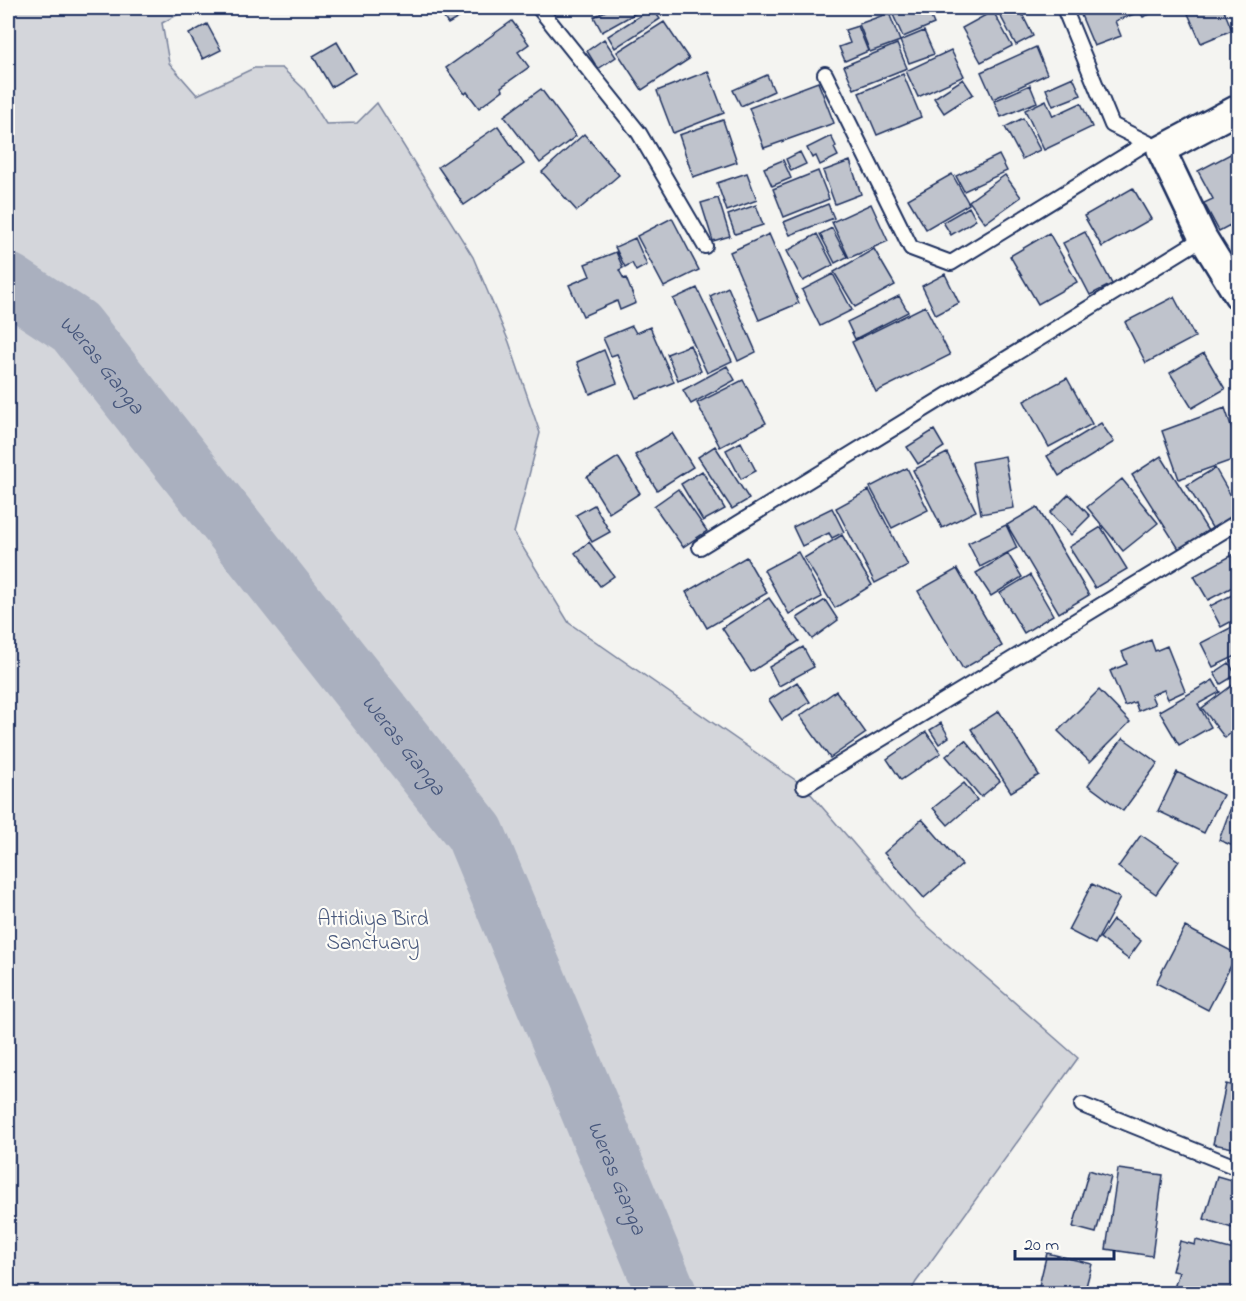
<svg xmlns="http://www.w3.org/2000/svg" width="1246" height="1301" font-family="'Indie Flower',sans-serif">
	<rect width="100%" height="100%" fill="#f4f4f1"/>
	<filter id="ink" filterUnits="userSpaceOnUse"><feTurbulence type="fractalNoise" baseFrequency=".0167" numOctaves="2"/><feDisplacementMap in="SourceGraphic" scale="12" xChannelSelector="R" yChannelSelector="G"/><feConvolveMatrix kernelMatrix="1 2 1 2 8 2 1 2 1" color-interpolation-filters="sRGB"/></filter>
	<g filter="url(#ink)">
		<!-- green -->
		<path fill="#d4d6db" stroke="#78829c" stroke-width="1.5" d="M8 8H190L162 23 169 63 197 95 254 68H282L304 89 326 124 357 123 377 103 473 257 509 342 540 433 514 533 569 623 804 786 916 916 1078 1058 916 1282 910 1293H8Z"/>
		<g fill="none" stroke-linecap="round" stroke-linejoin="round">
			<!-- river -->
			<path stroke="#aab0bf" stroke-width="60" id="s1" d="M8 283 75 327 475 833 667 1294"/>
		</g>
		<!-- building -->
		<path fill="#bfc3cc" stroke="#1b2f5e" stroke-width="1.5" d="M437 8H476L448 24Z
			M611 8H645L602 32 594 17Z
			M652 8 660 19 615 48 608 36Z
			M890 8H927L934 24 903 37Z
			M1014 8H1019L1033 36 1016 45 1000 15Z
			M1078 8H1131L1134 14 1115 21 1121 36 1094 46Z
			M1138 8H1164L1143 17Z
			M1190 8H1225H1223L1232 30 1201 43 1186 9Z
			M993 11 1012 46 981 62 962 28Z
			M889 13 900 41 870 52 859 24Z
			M512 21 529 44 518 52 529 67 501 87 503 90 479 108 467 92 465 94 446 68Z
			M664 22 689 59 642 90 617 52Z
			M207 24 221 50 203 59 189 34Z
			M858 26 868 51 845 61 839 47 850 43 845 30Z
			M924 31 934 54 909 63 900 41Z
			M604 39 616 57 598 69 587 51Z
			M337 42 355 73 331 87 313 56Z
			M897 44 907 68 854 89 844 66Z
			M1036 47 1047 74 993 99 981 72Z
			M951 50 964 76 918 97 906 71Z
			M708 71 724 113 673 133 657 91Z
			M903 74 921 117 877 135 859 93Z
			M767 75 774 91 741 106 733 90Z
			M1073 77 1081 95 1053 106 1046 89Z
			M963 79 973 94 944 113 934 98Z
			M818 82 834 123 764 148 749 108Z
			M1030 85 1037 102 1001 117 994 101Z
			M541 89 576 136 540 163 504 116Z
			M1046 100 1053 116 1081 103 1092 127 1044 150 1025 110Z
			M1023 118 1040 150 1022 159 1005 127Z
			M723 120 737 162 693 177 679 135Z
			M498 126 524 164 464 205 438 167Z
			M584 134 619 175 577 211 542 172Z
			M831 136 836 146 834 148 838 156 820 165 816 156 812 158 807 148Z
			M1238 150V231L1234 234 1230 225 1219 231 1204 203 1213 199 1198 171Z
			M800 152 806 164 791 171 786 159Z
			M999 155 1007 171 964 191 956 176Z
			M783 160 791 178 772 186 764 168Z
			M850 161 861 194 835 204 823 171Z
			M818 171 829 199 784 217 773 189Z
			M747 173 757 200 727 211 717 183Z
			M952 174 969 204 926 229 908 199Z
			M1005 175 1021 197 985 223 969 201Z
			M1133 188 1151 219 1102 247 1084 216Z
			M718 198 730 236 713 241 701 203Z
			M828 204 834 218 790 235 784 222Z
			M871 204 888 241 849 258 832 222Z
			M756 205 763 225 735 234 728 215Z
			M969 207 976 220 951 235 943 222Z
			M672 218 699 270 664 287 637 236Z
			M832 228 847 257 835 263 820 234Z
			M1085 232 1112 284 1090 295 1063 243Z
			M1049 233 1077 282 1038 304 1010 256Z
			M769 234 799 303 759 320 730 252Z
			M817 234 833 265 803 281 787 251Z
			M635 238 647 265 636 271 632 263 625 267 615 247Z
			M874 249 895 285 855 307 834 272Z
			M616 252 623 268 619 270 624 279 626 278 636 303 620 310 617 301 583 316 569 285 590 276 585 264Z
			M833 274 852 310 820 326 802 290Z
			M945 274 959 303 936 315 922 286Z
			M728 287 756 352 738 361 710 296Z
			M697 288 732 361 707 373 673 299Z
			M899 296 908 312 855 339 847 322Z
			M1174 297 1195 337 1146 363 1125 322Z
			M925 306 950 355 876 392 852 342Z
			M632 326 636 333 650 327 674 382 636 398 617 354 611 356 603 338Z
			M690 345 701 371 678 380 667 354Z
			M604 350 617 383 590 394 577 362Z
			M1204 353 1225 389 1192 408 1170 373Z
			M727 366 735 380 691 404 683 390Z
			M1067 378 1092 424 1049 447 1024 401Z
			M743 380 766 423 720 447 697 403Z
			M1225 408 1238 446V458L1179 479 1162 431Z
			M1101 423 1114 442 1059 476 1047 456Z
			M934 430 944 447 918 464 907 447Z
			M672 433 693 467 657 490 635 455Z
			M741 442 756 471 741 479 726 450Z
			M715 446 749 499 732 509 698 457Z
			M947 453 976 511 942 528 913 470Z
			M1005 456 1014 508 981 514 972 462Z
			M1161 456 1208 531 1179 549 1132 475Z
			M618 457 640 493 609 513 587 477Z
			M907 468 928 510 892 528 870 487Z
			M1215 468 1238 508V517L1214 531 1187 485Z
			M702 471 725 509 703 521 681 484Z
			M1122 479 1158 523 1123 551 1087 507Z
			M678 489 707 531 683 547 654 506Z
			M869 490 908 566 875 583 836 508Z
			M1069 494 1090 516 1071 535 1050 513Z
			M594 505 610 532 592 542 576 515Z
			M1037 507 1089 595 1059 613 1007 525Z
			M832 508 844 532 832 538 829 533 802 546 793 527Z
			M1006 525 1017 548 980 567 968 543Z
			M1101 527 1127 569 1095 588 1069 547Z
			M842 535 872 585 835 608 804 558Z
			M589 542 614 576 600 586 575 553Z
			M798 552 822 597 789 614 764 570Z
			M1238 552V584L1208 600 1194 576Z
			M1008 554 1022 577 991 596 976 573Z
			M746 557 767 593 707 628 686 592Z
			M957 569 1002 646 963 669 918 591Z
			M1030 575 1053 615 1024 633 1000 593Z
			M1238 592V618L1221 627 1210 606Z
			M769 598 799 641 751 672 722 628Z
			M825 600 838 620 812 639 797 618Z
			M1238 624V655L1213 667 1201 643Z
			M1151 640 1155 651 1167 646 1185 691 1168 699 1164 690 1151 695 1155 704 1138 711 1135 702 1125 706 1110 671 1127 664 1122 652Z
			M803 647 814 667 779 686 769 667Z
			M1229 663 1236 675 1221 684 1214 673Z
			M1213 680 1220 692 1198 704 1211 727 1179 745 1159 711Z
			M1238 681V727L1225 738 1202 708Z
			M797 682 810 702 782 720 769 700Z
			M1099 690 1130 722 1090 762 1058 731Z
			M836 691 866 733 830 758 800 716Z
			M999 711 1039 775 1011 792 971 729Z
			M941 723 949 737 939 744 930 730Z
			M926 732 941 753 901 780 887 759Z
			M1123 738 1158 763 1123 811 1088 785Z
			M965 740 1000 781 981 797 946 756Z
			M1177 772 1223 795 1204 833 1158 811Z
			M964 783 977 800 948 825 933 808Z
			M1238 788V848L1219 840Z
			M922 819 962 865 924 898 884 853Z
			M1141 835 1179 861 1156 894 1118 867Z
			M1092 884 1120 898 1095 944 1068 930Z
			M1113 920 1141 941 1128 959 1100 938Z
			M1185 927 1237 954 1208 1010 1156 983Z
			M1226 1084 1238 1087V1149L1213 1144Z
			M1118 1169 1163 1175 1152 1256 1106 1249Z
			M1089 1170 1111 1177 1096 1233 1073 1227Z
			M1217 1176 1238 1182V1230L1204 1219Z
			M1196 1240 1238 1251V1263L1230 1294H1187L1174 1288 1179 1272 1172 1271 1180 1241 1195 1245Z
			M1047 1253 1092 1264 1084 1294H1037Z"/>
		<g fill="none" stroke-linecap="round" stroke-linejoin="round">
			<!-- service casing -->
			<g stroke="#1b2f5e" stroke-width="18">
				<path id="service" d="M539 8 639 133 705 246
					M1064 8 1112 125 1152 145
					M825 74 911 248 951 263 1146 143
					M700 547 1203 238
					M804 786 1238 522
					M1082 1105 1238 1168"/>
			</g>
			<!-- minor casing -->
			<g stroke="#1b2f5e" stroke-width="32">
				<path id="minor" d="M1238 109 1161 150 1203 238 1238 295"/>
			</g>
			<!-- service -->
			<use href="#service" stroke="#fdfcf7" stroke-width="14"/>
			<!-- minor -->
			<use href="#minor" stroke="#fdfcf7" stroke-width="27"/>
		</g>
	</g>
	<g text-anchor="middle" stroke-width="4.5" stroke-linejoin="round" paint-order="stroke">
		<!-- park labels -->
		<g font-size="21" fill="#49597d" stroke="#fdfcf7">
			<text x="373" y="925">Attidiya Bird<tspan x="373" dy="24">Sanctuary</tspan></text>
		</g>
		<!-- water labels -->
		<g font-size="22" font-style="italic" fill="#46567b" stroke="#fdfcf7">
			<text dy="8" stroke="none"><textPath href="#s1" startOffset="126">Weras Ganga</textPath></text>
			<text dy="8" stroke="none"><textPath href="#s1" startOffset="612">Weras Ganga</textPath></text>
			<text dy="8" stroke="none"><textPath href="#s1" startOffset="1098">Weras Ganga</textPath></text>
		</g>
	</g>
	<!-- margin -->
	<rect width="1246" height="1301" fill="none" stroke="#fdfcf7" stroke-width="30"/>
	<rect x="15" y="15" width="1216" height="1271" fill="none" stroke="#1b2f5e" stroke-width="2" filter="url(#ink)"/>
	<!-- scale -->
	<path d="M1015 1250v9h99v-9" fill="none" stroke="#1b2f5e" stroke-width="3"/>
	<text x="1024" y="1250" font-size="18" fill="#1b2f5e" stroke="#fdfcf7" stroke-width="4.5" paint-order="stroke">20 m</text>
</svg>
